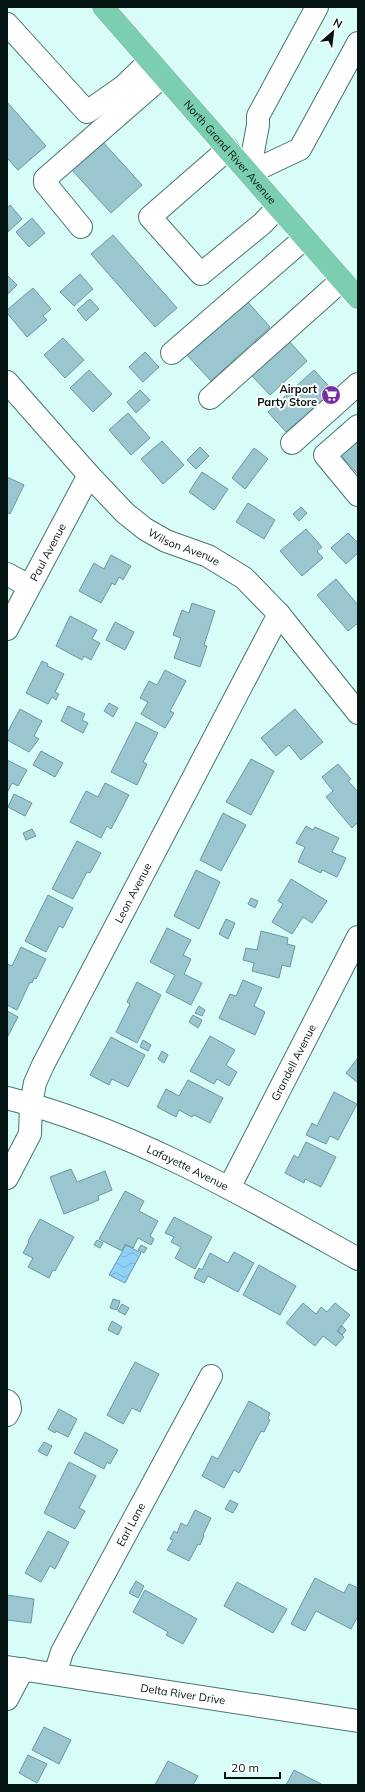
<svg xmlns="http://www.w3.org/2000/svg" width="365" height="1792" font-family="Mulish,sans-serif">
	<defs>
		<pattern id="water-waves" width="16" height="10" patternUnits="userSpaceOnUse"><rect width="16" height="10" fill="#8fd1f7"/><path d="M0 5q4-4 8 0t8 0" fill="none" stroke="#7ab3d3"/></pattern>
	</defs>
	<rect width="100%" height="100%" fill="#d8fdf8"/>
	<!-- water -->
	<path fill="url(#water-waves)" stroke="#6599b3" d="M126 1245 141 1253 125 1283 109 1275Z"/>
	<!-- building -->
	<path fill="#9ac7cf" stroke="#6c98a0" d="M7 102 46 146 18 170 7 158Z
		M102 141 142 185 111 213 71 169Z
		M10 205 22 219 8 232 7 208Z
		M32 218 45 233 29 247 16 232Z
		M113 235 177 308 155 327 91 254Z
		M80 274 93 289 74 306 60 292Z
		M7 275 17 285 7 295Z
		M33 288 51 309 43 316 47 320 27 337 7 313V310Z
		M90 299 99 309 86 321 77 310Z
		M246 300 270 327 211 381 187 355Z
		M63 338 84 360 65 378 44 355Z
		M288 340 307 361 270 395 251 375Z
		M145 352 159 367 143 382 129 367Z
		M89 370 112 394 93 412 70 388Z
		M314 370 336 394 305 422 302 418 286 432 268 412Z
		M140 390 150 400 136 413 127 402Z
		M128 413 150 438 131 455 109 430Z
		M358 428V474L335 449Z
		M162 441 184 465 163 484 141 459Z
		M200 447 209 456 196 469 187 460Z
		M254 448 268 459 245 489 232 478Z
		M202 472 228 489 214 510 189 492Z
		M7 477 24 485 10 514 7 512Z
		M248 503 275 520 264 539 236 522Z
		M301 507 307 513 299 521 293 514Z
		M306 529 322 547 317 551 323 558 302 576 280 551Z
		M348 533 358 543V553L346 564 331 548Z
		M111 555 131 566 123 580 119 577 115 585 112 583 101 603 79 591 94 563 104 569Z
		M336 579 358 605V623L348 631 317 595Z
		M192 603 215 611 204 645 207 646 200 667 174 658 181 638 173 635 182 610 189 613Z
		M70 616 97 630 92 639 100 643 91 660 84 656 82 660 56 646Z
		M115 622 134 632 125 650 106 640Z
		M42 661 48 664 47 666 64 674 55 692 59 694 56 700 52 697 48 704 26 693Z
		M165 670 186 681 170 711 174 713 165 728 141 714 148 702 140 698 149 681 157 685Z
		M109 703 118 708 113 717 104 711Z
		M68 706 85 714 82 720 88 723 83 733 61 721Z
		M20 709 42 721 34 736 39 739 29 752 7 740V733Z
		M295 709 323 742 301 760 289 745 276 756 261 738Z
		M136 722 158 733 143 762 147 764 137 785 111 772Z
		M41 751 63 763 55 777 33 765Z
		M251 759 274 771 251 815 226 802Z
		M7 760 27 770 18 786 12 783 7 793Z
		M338 764 351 779 348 781 358 792V822L352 828 326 797 333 791 322 777Z
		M105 783 129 795 111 829 107 826 101 838 70 822 86 791 98 797Z
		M14 794 32 803 25 816 8 807Z
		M223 813 246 825 221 871 200 860Z
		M306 826 313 830 315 827 339 838 332 852 346 858 337 877 322 870 321 873 298 862 305 847 296 843Z
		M32 829 36 836 26 840 23 833Z
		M77 841 101 853 90 873 87 872 73 899 52 889Z
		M196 870 220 882 199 929 174 916Z
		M291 879 327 901 312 923 303 917 292 934 272 922 283 904 278 901Z
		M48 895 73 908 63 928 59 926 46 952 25 941Z
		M251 898 258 901 255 908 248 904Z
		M226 919 235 923 228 939 219 934Z
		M167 928 191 940 183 955 191 959 184 974 202 983 191 1005 166 992 175 975 150 962Z
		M261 931 288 938 287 944 295 946 290 967 282 965 279 978 252 971 254 963 243 960 246 948 257 950Z
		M21 947 46 959 36 979 34 978 32 983 30 982 17 1010 7 1005V964L12 966Z
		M243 980 262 988 254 1006 265 1012 255 1035 219 1018 230 994 236 996Z
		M137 982 161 995 137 1043 116 1032 130 1004 127 1002Z
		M199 1006 205 1010 202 1016 195 1013Z
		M7 1011 18 1017 8 1036H7Z
		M193 1015 202 1020 198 1028 189 1022Z
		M210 1036 235 1050 226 1065 237 1072 229 1086 217 1079 214 1084 190 1071Z
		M111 1037 145 1055 128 1087 112 1079 109 1085 90 1075Z
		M143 1040 151 1045 148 1051 140 1047Z
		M162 1051 168 1055 164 1063 158 1059Z
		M358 1058V1083L346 1073Z
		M188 1080 223 1098 210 1123 194 1115 192 1117 179 1110 176 1117 157 1107 166 1089 179 1096Z
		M334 1092 357 1104 338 1140 330 1136 326 1144 306 1135 312 1123 317 1126Z
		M306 1142 336 1157 321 1187 305 1179 304 1183 285 1173 294 1155 298 1158Z
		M71 1169 77 1182 105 1171 112 1190 98 1196 99 1200 64 1214 50 1177Z
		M125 1191 144 1201 139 1211 158 1221 150 1236 154 1239 151 1245 138 1238 133 1248 125 1244 122 1251 99 1239Z
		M174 1217 212 1237 195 1269 175 1258 181 1247 171 1242 174 1237 165 1233Z
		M40 1219 74 1237 55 1271 53 1270 49 1278 28 1267 33 1258 23 1253 29 1242 28 1241Z
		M97 1240 103 1243 100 1248 94 1245Z
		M141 1245 147 1248 144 1253 138 1250Z
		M234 1252 254 1263 238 1292 208 1276 204 1283 194 1278 199 1268 202 1270 210 1253 228 1263Z
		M259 1265 296 1286 280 1315 243 1295Z
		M113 1299 120 1301 117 1310 110 1308Z
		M303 1303 316 1314 321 1307 327 1312 335 1303 350 1315 337 1331 344 1337 336 1346 323 1336 315 1346 286 1323Z
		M122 1304 129 1308 125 1315 118 1311Z
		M112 1321 122 1327 118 1335 108 1330Z
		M342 1326 346 1330 342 1335 338 1331Z
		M135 1362 159 1374 140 1412 132 1408 123 1424 107 1415Z
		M249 1401 270 1413 268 1418 270 1420 264 1432 261 1431 239 1473 234 1470 224 1488 202 1476 212 1456 218 1459Z
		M59 1409 77 1419 68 1437 56 1431 55 1433 48 1429Z
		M85 1432 118 1450 110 1464 107 1462 104 1469 74 1453Z
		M44 1442 52 1446 47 1456 38 1451Z
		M69 1462 96 1476 79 1508 85 1511 75 1529 44 1513Z
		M230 1500 238 1504 233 1513 225 1509Z
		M195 1510 211 1518 203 1535 204 1536 200 1545 198 1544 189 1561 167 1550 173 1540 170 1539 174 1531 177 1533 181 1523 187 1526Z
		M48 1531 69 1542 55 1569 50 1566 41 1582 25 1573Z
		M315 1578 344 1593 349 1584 358 1588V1616L351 1629 316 1611 305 1631 291 1624Z
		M136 1581 144 1586 138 1598 129 1593Z
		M237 1582 287 1609 273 1633 224 1606Z
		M145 1590 197 1619 183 1644 166 1635 168 1632 133 1612Z
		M7 1595 34 1599 31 1623 7 1620Z
		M44 1727 71 1740 59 1764 32 1750Z
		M28 1755 47 1764 37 1783 19 1773Z
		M168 1761 198 1776 193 1785H155Z
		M294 1770 323 1785H286Z"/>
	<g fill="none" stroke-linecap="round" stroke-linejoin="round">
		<!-- minor casing -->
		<g stroke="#49746f" stroke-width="24">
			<g id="minor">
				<path d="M7 24 87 112 124 86 150 61"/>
				<path d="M228 149 150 217 201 274 263 223 278 207"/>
				<path d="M249 173 258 125V116L317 7"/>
				<path d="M249 173 300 149 358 43"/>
				<path d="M81 227 45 183V179L163 76"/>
				<path d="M172 353 305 238"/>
				<path id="s1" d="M7 382 89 475 125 513 145 529 166 541 208 556 244 578 279 614 358 713"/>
				<path d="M210 398 342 280"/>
				<path d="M358 426 325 455 358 495"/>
				<path d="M292 443 358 384"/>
				<path d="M7 574 29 586"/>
				<path id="s2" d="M7 629 89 475"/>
				<path id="s3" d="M7 1098C133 1130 245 1196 358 1259"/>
				<path id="s4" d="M7 1178 30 1134 31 1104 35 1083 43 1065 279 614"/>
				<path id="s5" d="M229 1188 358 937"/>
				<path d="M7 1401 9 1403 10 1409 7 1415"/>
				<path id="s6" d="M7 1667 358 1721"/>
				<path id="s7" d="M55 1674 62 1652 211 1376"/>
				<path d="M7 1699 23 1669"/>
			</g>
		</g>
		<!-- major casing -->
		<g stroke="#fff" stroke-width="24">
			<g id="major">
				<path id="s8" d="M103 7 358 298"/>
			</g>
		</g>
		<!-- minor -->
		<use href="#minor" stroke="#fff" stroke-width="22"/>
		<!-- major -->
		<use href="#major" stroke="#7bceaf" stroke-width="22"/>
	</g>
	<!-- icons -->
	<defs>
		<g id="supermarket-disc" transform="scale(1)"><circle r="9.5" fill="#7430a3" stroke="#fff"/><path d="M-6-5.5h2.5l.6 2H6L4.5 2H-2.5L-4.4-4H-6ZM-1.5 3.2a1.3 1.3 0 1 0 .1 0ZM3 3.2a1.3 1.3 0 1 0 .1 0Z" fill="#fff"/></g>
	</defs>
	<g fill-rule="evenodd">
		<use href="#supermarket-disc" x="331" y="395"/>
	</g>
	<g text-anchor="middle" stroke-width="4" stroke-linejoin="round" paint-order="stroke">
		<!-- street labels -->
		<g font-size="11" fill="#041513" stroke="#fff">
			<text dy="4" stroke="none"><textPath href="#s8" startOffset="193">North Grand River Avenue</textPath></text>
			<text dy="4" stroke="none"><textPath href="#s1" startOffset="245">Wilson Avenue</textPath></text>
			<text dy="4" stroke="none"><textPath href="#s2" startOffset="87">Paul Avenue</textPath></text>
			<text dy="4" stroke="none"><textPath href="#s4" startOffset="315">Leon Avenue</textPath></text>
			<text dy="4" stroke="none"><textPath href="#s5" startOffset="141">Grandell Avenue</textPath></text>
			<text dy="4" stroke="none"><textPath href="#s3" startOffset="194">Lafayette Avenue</textPath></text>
			<text dy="4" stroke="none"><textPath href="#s7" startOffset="168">Earl Lane</textPath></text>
			<text dy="4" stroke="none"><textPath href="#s6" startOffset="178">Delta River Drive</textPath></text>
		</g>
		<!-- poi labels -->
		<g font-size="11" font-weight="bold" fill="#041513" stroke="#fff" text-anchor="end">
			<text x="317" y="393">Airport<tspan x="317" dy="13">Party Store</tspan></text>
		</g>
	</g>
	<!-- border -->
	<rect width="365" height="1792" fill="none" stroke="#041513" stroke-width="16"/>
	<!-- north arrow -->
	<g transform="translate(333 32) rotate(28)" stroke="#ffffff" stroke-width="3" paint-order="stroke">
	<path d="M0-3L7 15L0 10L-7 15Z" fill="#041513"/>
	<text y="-6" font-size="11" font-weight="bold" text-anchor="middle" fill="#041513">N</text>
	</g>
	<!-- scale -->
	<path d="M225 1772v6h55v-6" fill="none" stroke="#041513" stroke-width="2"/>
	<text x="231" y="1772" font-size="12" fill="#041513" stroke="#ffffff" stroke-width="3" paint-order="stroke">20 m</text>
</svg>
